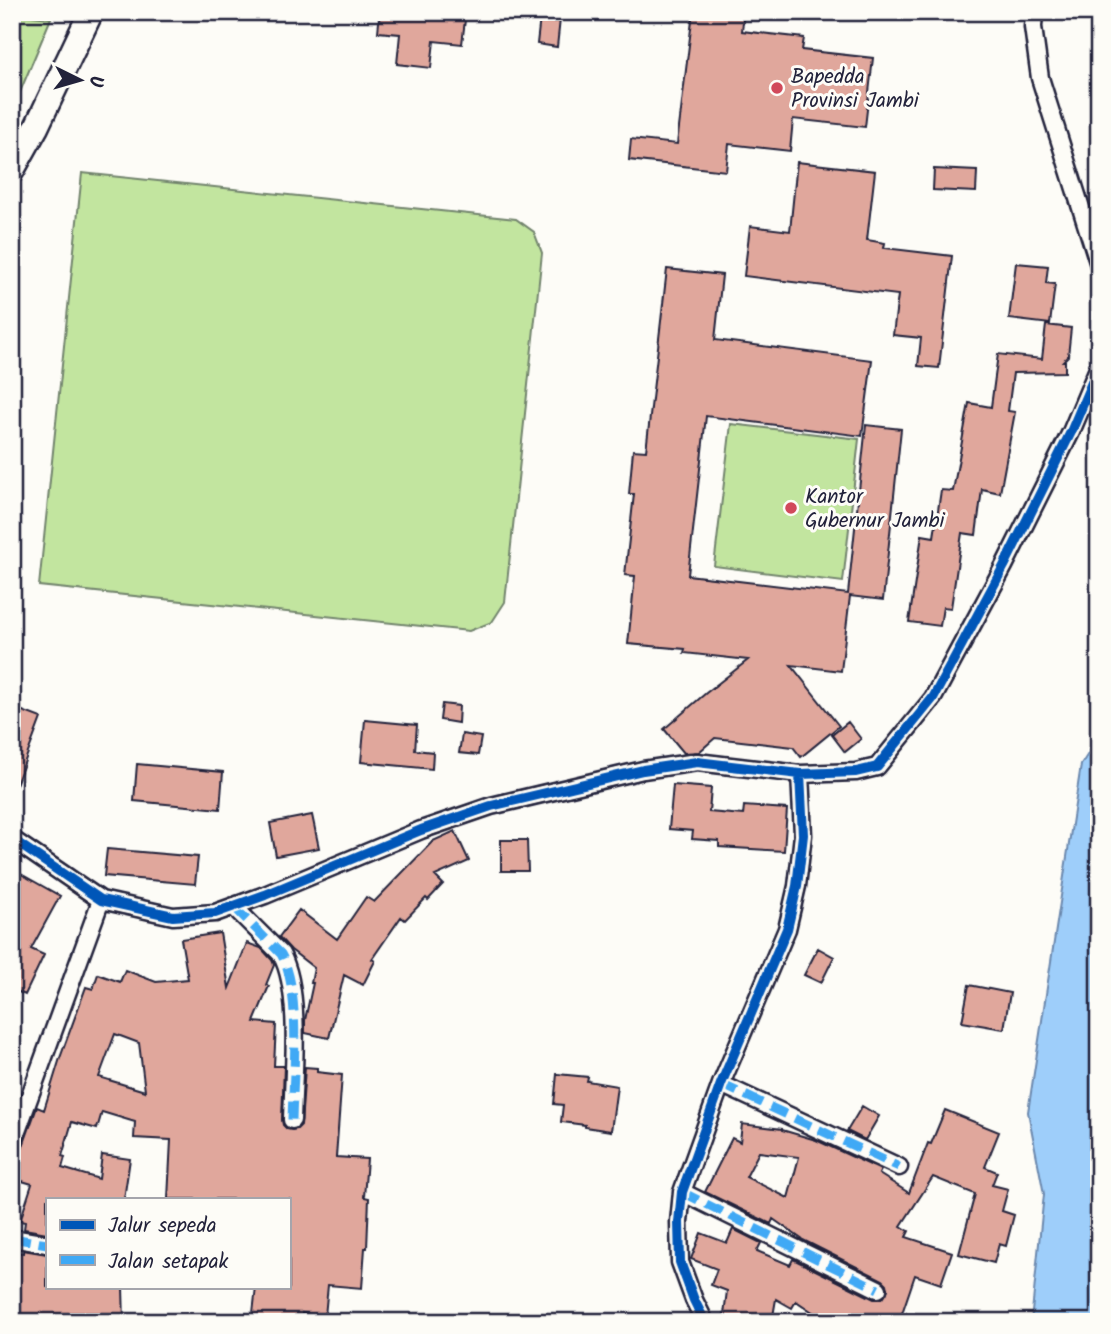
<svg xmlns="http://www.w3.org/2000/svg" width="1111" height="1334" font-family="Kalam,sans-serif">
	<rect width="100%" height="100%" fill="#fdfcf7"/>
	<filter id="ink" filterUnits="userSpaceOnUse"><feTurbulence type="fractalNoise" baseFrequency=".0143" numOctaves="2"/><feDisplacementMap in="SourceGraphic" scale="14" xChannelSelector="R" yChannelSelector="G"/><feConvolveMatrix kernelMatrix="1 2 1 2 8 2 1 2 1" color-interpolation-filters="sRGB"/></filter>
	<g filter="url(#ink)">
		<!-- green -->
		<path fill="#c2e59f" stroke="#72846d" stroke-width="2" d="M12 14 51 18 12 111Z
			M82 173 516 219 534 232 542 253 505 602 492 622 469 631 39 586Z
			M731 424 859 439 843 582 714 566Z"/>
		<!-- water -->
		<path fill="#9ecefa" stroke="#6c89ae" stroke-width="2" d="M1099 736V1322H1031L1044 1194 1028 1112 1081 765Z"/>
		<!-- building -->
		<path fill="#e0a79c" stroke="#22223b" stroke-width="2" fill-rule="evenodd" d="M380 12H466L462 44 434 41 431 68 397 64 400 34 378 32Z
			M693 12H744L742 31 804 38 802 50 873 58 865 127 793 119 790 151 729 144 726 171 629 160 631 139 677 144Z
			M540 17 560 19 557 47 537 44Z
			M797 162 875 171 867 240 885 243 884 248 952 256 939 368 918 366 921 338 893 335 898 295 744 276 750 226 790 231Z
			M934 169 977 171 976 192 933 190Z
			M1016 263 1048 266 1046 283 1055 284 1050 324 1009 319Z
			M667 269 722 275 715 340 872 360 862 436 706 416 688 575 848 594 866 425 901 429 883 600 850 596 841 671 791 665 839 726 801 757 793 747 715 738 699 752 684 753 664 729 706 693 748 660 684 653 685 649 628 644 635 576 625 575 634 494H629L633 450 646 451Z
			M1046 325 1071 328 1068 356 1063 361H1065V372L1013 373 1008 411 1015 412 1000 493 982 489 976 535 962 533 951 608 943 607 940 626 909 622 922 535 934 537 941 490 953 491 969 403 991 407 998 354 1042 359Z
			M442 704 459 706 458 723 440 720Z
			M12 707 41 718 14 790H12Z
			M365 720 417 725 415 750 433 752 432 769 361 762Z
			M848 722 861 739 845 752 832 735Z
			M462 734 481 737 478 755 459 753Z
			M137 764 223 772 220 809 134 801Z
			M673 785 711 788 709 812 743 815 744 806 787 809 784 851 719 847V841L692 839 693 831 669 829Z
			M312 815 319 848 276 856 270 823Z
			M455 831 469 861 435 876 443 884 428 900 426 898 405 920 401 917 372 959 375 961 363 985 344 975 329 1038 305 1033V1020L313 983H311L314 968 291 950 279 937 299 910 337 939 366 897 374 902 433 841Z
			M501 840H527L528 871H501Z
			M107 849 198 857 195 884 104 876Z
			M12 869 60 896 31 949 44 955 25 995 12 989Z
			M220 933 229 988 247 943 261 948 272 960 274 965 266 985 269 986 254 1022 276 1024 274 1066H284L282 1120 283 1125 287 1129 292 1130 297 1129 301 1125 305 1067 317 1068V1072L342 1075 336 1157 367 1159 364 1197 369 1198 367 1248H365L362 1288 328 1285 325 1316 302 1313V1322H252L256 1287 289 1288V1199H168L171 1140 134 1138 135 1122 102 1112 97 1129 72 1122 62 1156 65 1157 62 1168 99 1179 102 1155 130 1159 124 1199H47V1233L24 1229 25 1222 20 1221 32 1184 12 1178V1155L18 1153 22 1149 37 1107 44 1110 60 1058 86 987 93 989 98 974 120 982 125 970 156 982 188 979 181 939ZM115 1034 139 1043 145 1091 99 1077Z
			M818 948 834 957 821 983 804 975Z
			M969 985 1010 993 1004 1029 962 1022Z
			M557 1074 588 1077 587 1081 617 1086 611 1131 585 1127V1125L561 1122 563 1105 554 1104Z
			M862 1106 879 1116 865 1140 847 1131Z
			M945 1110 999 1132 985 1167 997 1172 992 1185 1008 1189 1002 1211 1014 1215 1006 1246 999 1244 994 1263 959 1254 975 1194 933 1177 901 1226 909 1231 906 1237 952 1252 941 1284 915 1275 899 1322H832L821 1315 820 1317 796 1301 792 1308 776 1299 772 1322H723L727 1291 711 1285 717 1269 691 1259 701 1233 727 1243 733 1229 761 1243 757 1251 790 1265 793 1259 874 1299H879L884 1297 888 1289 887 1284 883 1280 803 1240 773 1219 771 1224 705 1192 732 1138 740 1142 742 1124 782 1129V1130L816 1140 881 1170 879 1174 909 1193 928 1143 931 1144ZM759 1152 799 1157 788 1198 746 1177Z
			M23 1250 47 1254V1287H123L124 1322H12V1252L23 1253Z"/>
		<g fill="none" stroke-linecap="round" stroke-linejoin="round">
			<!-- minor casing -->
			<g stroke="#22223b" stroke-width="21">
				<path id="minor" d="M1034 12 1033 27 1040 78 1099 265
					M12 839 101 900 173 916 215 913 265 895 421 830 491 806 643 770 697 762 800 774 856 772 877 767 933 698 1004 566 1071 432 1099 366
					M234 907 281 954C302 991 293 1077 292 1120
					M721 1084 899 1167
					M12 1145 101 900
					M682 1192 878 1289
					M12 1238 47 1244
					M705 1322 694 1300 680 1262 679 1222 682 1192 721 1084 787 929 797 886 803 835 800 774"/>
			</g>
			<!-- secondary casing -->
			<g stroke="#22223b" stroke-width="28">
				<path id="secondary" d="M12 171 36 128 91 12"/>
			</g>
			<!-- minor -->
			<use href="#minor" stroke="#fdfcf7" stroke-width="16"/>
			<!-- secondary -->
			<use href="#secondary" stroke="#fdfcf7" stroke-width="23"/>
			<!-- quiet -->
			<path stroke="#3fa9f5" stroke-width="9" stroke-dasharray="18 9" stroke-linecap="butt" d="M234 907 281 954C302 991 293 1077 292 1120
				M721 1084 899 1167
				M682 1192 878 1289
				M12 1238 47 1244"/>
			<!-- cycleway casing -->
			<g stroke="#fdfcf7" stroke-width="15">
				<path id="cycleway" d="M12 839 101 900 173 916 215 913 265 895 421 830 491 806 643 770 697 762 800 774 856 772 877 767 933 698 1004 566 1071 432 1099 366
					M705 1322 694 1300 680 1262 679 1222 682 1192 721 1084 787 929 797 886 803 835 800 774"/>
			</g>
			<!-- cycleway -->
			<use href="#cycleway" stroke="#0057b8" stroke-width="10"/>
		</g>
	</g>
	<!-- markers -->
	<g fill="#d1495b" stroke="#fdfcf7" stroke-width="2.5">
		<circle cx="777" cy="88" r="7"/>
		<circle cx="791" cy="508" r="7"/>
	</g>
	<g text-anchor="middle" stroke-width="6" stroke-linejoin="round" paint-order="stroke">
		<!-- poi labels -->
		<g font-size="21" fill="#22223b" stroke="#fdfcf7" text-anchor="start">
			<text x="791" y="83">Bapedda<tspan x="791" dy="24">Provinsi Jambi</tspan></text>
			<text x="805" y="503">Kantor<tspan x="805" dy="24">Gubernur Jambi</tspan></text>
		</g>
	</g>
	<!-- margin -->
	<rect width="1111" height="1334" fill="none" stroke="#fdfcf7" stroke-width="42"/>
	<rect x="21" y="21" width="1069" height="1292" fill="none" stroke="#22223b" stroke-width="2.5" filter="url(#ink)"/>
	<!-- legend -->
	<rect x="46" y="1198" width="245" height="91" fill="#fdfcf7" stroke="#a5a5ac" stroke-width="2"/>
	<rect x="60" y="1220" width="35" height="10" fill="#0057b8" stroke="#a5a5ac" stroke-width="2"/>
	<text x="108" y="1232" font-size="21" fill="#22223b">Jalur sepeda</text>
	<rect x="60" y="1255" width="35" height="10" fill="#3fa9f5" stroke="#a5a5ac" stroke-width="2"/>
	<text x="108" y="1268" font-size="21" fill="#22223b">Jalan setapak</text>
	<!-- north arrow -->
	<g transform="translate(80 80) rotate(95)" stroke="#fdfcf7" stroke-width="5" paint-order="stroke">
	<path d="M0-5L12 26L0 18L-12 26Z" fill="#22223b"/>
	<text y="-10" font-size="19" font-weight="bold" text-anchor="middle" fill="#22223b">U</text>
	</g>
</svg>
